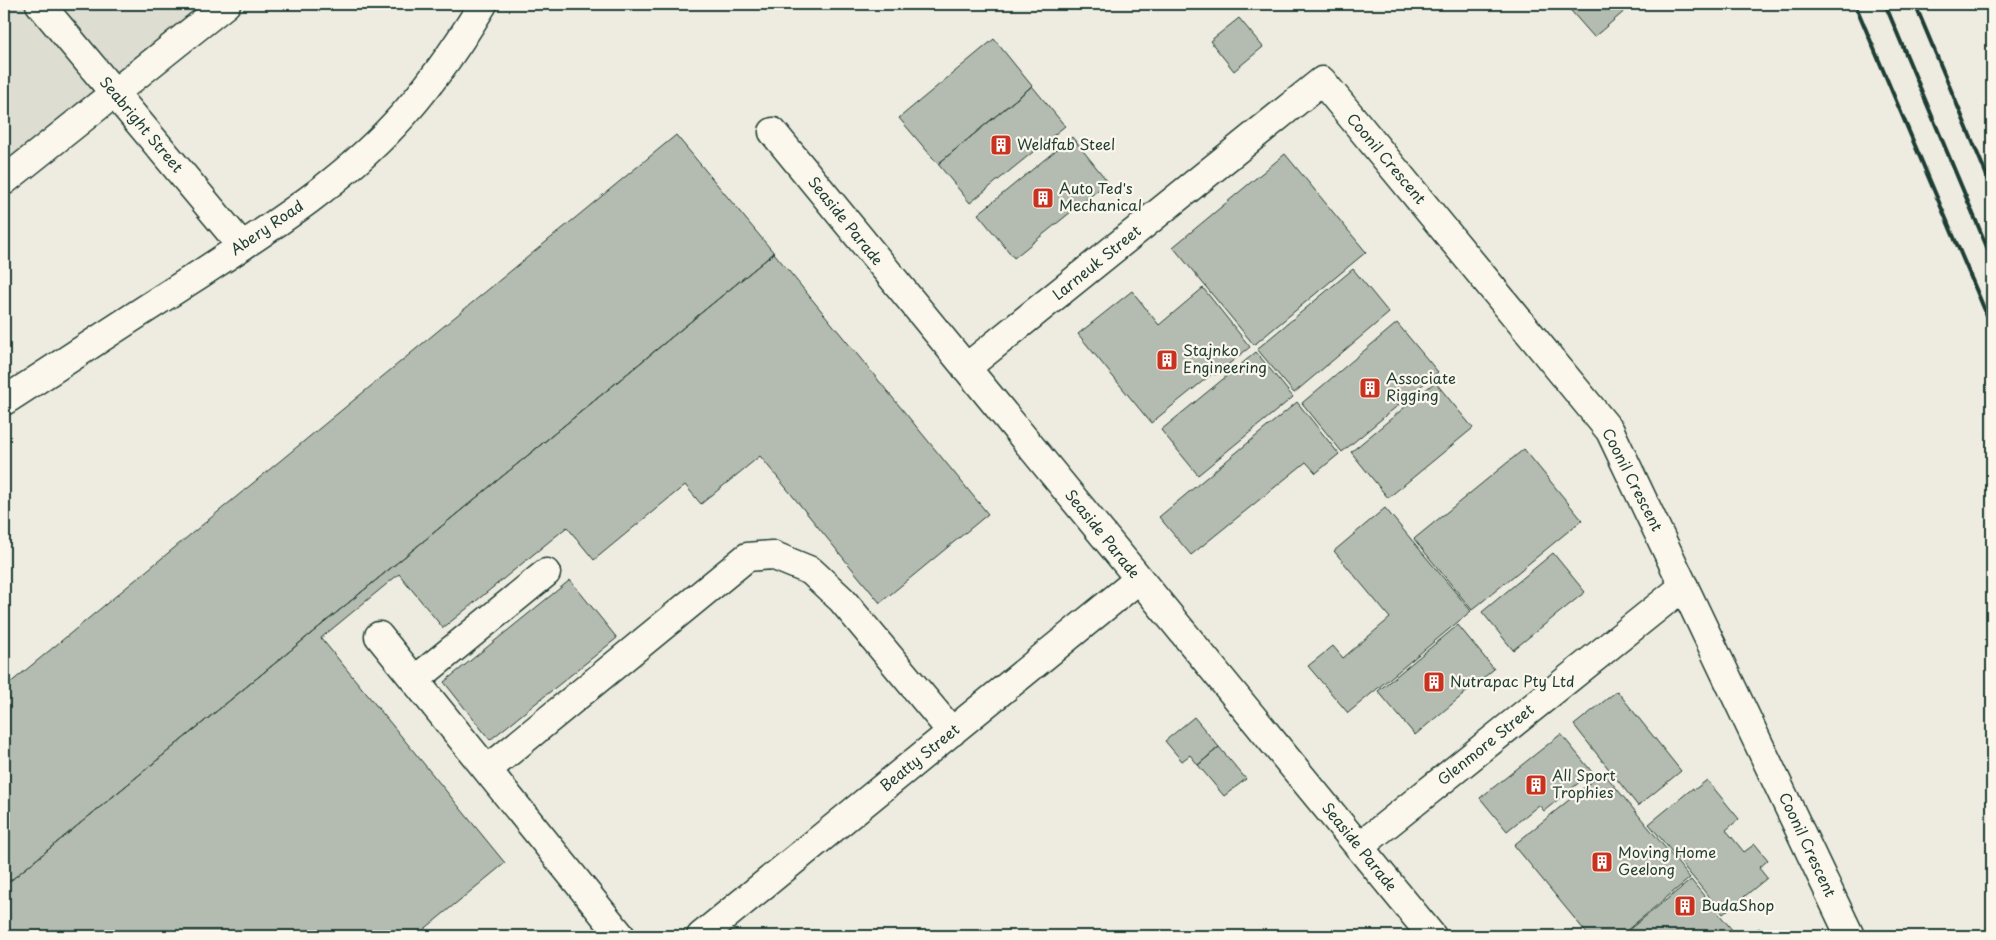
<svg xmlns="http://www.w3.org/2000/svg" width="1996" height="940" font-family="'Playpen Sans',sans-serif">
	<rect width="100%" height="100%" fill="#eeece1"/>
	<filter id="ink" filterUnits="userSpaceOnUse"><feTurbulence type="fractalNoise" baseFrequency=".02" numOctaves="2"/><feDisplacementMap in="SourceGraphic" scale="10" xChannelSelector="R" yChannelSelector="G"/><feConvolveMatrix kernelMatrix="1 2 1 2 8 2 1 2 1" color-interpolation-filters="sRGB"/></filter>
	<g filter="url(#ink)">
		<!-- built -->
		<path fill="#ddddd2" d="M4 4H201L4 166Z"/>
		<!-- building -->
		<path fill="#b4bbb0" stroke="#1f3d34" d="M1565 4H1633L1594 37Z
			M1239 18 1263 47 1234 71 1210 41Z
			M994 39 1032 86 938 164 899 118Z
			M1032 86 1065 126 970 203 938 164Z
			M676 135 774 253 4 886V688Z
			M1072 137 1108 182 1014 258 978 214Z
			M1285 154 1366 252 1254 345 1173 247Z
			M774 253 988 514 880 603 760 456 701 504 685 485 594 560 567 527 443 628 399 574 321 638 505 863 416 936H4V886Z
			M1353 269 1389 313 1294 393 1257 349Z
			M1203 288 1250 347 1215 375 1213 373 1151 423 1078 334 1132 291 1159 325Z
			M1397 323 1438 372 1342 452 1302 403Z
			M1256 352 1293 397 1198 475 1161 430Z
			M1435 382 1473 428 1388 498 1351 452Z
			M1297 402 1339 454 1316 473 1306 462 1191 555 1159 517Z
			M1524 449 1582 520 1472 610 1414 539Z
			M1385 508 1471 611 1348 713 1308 666 1333 646 1343 658 1390 618 1334 551Z
			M1553 553 1585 592 1513 650 1482 612Z
			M570 580 617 638 490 740 444 682Z
			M1458 625 1494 669 1415 735 1378 691Z
			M1617 691 1681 771 1638 806 1574 725Z
			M1194 717 1219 747 1198 765 1190 755 1182 761 1165 741Z
			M1561 734 1592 772 1544 811 1539 805 1507 831 1480 798Z
			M1219 747 1246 779 1224 796 1198 765Z
			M1603 772 1690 878 1620 936H1589L1514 845Z
			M1707 780 1739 819 1726 830 1744 852 1755 844 1768 860 1759 868 1767 878 1723 914 1649 824 1693 788 1694 790Z
			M1691 880 1733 931 1727 936H1621Z
			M1759 928 1766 936H1749Z"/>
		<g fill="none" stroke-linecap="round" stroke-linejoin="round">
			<!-- minor casing -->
			<g stroke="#1f3d34" stroke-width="31">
				<path id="minor" d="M40 4 242 246
					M773 132 1432 936
					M4 181 226 4
					M966 368 1322 81 1610 431 1850 936
					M379 636 621 936
					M415 680 546 573
					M487 770 747 557 772 555 811 571 842 600 952 732
					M1359 847 1684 586
					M701 936 1139 579"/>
			</g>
			<!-- major casing -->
			<g stroke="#1f3d34" stroke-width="31">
				<path id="major" d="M4 401C69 359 134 316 200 274 268 229 338 185 394 125 429 88 457 47 483 4"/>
			</g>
			<!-- minor -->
			<use href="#minor" stroke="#fbf7ec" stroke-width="28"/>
			<!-- major -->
			<use href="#major" stroke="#fbf7ec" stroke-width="28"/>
			<!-- rail -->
			<path stroke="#1f3d34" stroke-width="4" d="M1855 4 1992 327
				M1885 4 1992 259
				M1915 4 1992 188"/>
		</g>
	</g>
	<!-- icons -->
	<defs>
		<g id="building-square" transform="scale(1.125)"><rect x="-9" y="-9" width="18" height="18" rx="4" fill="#c8321e" stroke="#fbf7ec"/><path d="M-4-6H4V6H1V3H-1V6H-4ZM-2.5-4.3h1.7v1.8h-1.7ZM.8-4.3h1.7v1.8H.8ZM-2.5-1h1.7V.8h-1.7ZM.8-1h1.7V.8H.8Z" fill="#fff"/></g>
	</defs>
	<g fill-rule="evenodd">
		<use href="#building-square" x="1001" y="145"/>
		<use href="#building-square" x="1043" y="198"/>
		<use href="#building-square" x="1167" y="360"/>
		<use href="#building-square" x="1370" y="388"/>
		<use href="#building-square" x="1434" y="682"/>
		<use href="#building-square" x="1536" y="785"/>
		<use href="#building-square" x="1602" y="862"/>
		<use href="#building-square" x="1685" y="906"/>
	</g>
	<g text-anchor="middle" stroke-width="4.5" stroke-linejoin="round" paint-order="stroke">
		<!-- street labels -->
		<g font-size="15" fill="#1f3d34" stroke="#fbf7ec">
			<text transform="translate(141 125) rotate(50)" y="5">Seabright Street</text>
			<text transform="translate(1386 159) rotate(50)" y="5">Coonil Crescent</text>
			<text transform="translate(845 221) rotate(51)" y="5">Seaside Parade</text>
			<text transform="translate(267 228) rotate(-34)" y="5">Abery Road</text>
			<text transform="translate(1097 263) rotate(-39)" y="5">Larneuk Street</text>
			<text transform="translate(1632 480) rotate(63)" y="5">Coonil Crescent</text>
			<text transform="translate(1102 534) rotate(51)" y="5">Seaside Parade</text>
			<text transform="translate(1486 745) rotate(-39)" y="5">Glenmore Street</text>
			<text transform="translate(920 758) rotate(-39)" y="5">Beatty Street</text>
			<text transform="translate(1807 845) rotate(65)" y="5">Coonil Crescent</text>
			<text transform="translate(1359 847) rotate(51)" y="5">Seaside Parade</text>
		</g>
		<!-- poi labels -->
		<g font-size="15" fill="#1f3d34" stroke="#fbf7ec" text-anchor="start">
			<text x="1017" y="150">Weldfab Steel</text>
			<text x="1059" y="194">Auto Ted's<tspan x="1059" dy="17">Mechanical</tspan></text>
			<text x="1183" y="356">Stajnko<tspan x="1183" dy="17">Engineering</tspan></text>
			<text x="1386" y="384">Associate<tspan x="1386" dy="17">Rigging</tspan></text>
			<text x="1450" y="687">Nutrapac Pty Ltd</text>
			<text x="1552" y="781">All Sport<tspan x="1552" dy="17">Trophies</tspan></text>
			<text x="1618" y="858">Moving Home<tspan x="1618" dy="17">Geelong</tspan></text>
			<text x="1701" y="911">BudaShop</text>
		</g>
	</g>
	<!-- margin -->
	<rect width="1996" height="940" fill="none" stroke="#fbf7ec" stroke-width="20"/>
	<rect x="10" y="10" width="1976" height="920" fill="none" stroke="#1f3d34" stroke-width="2" filter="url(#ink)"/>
</svg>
